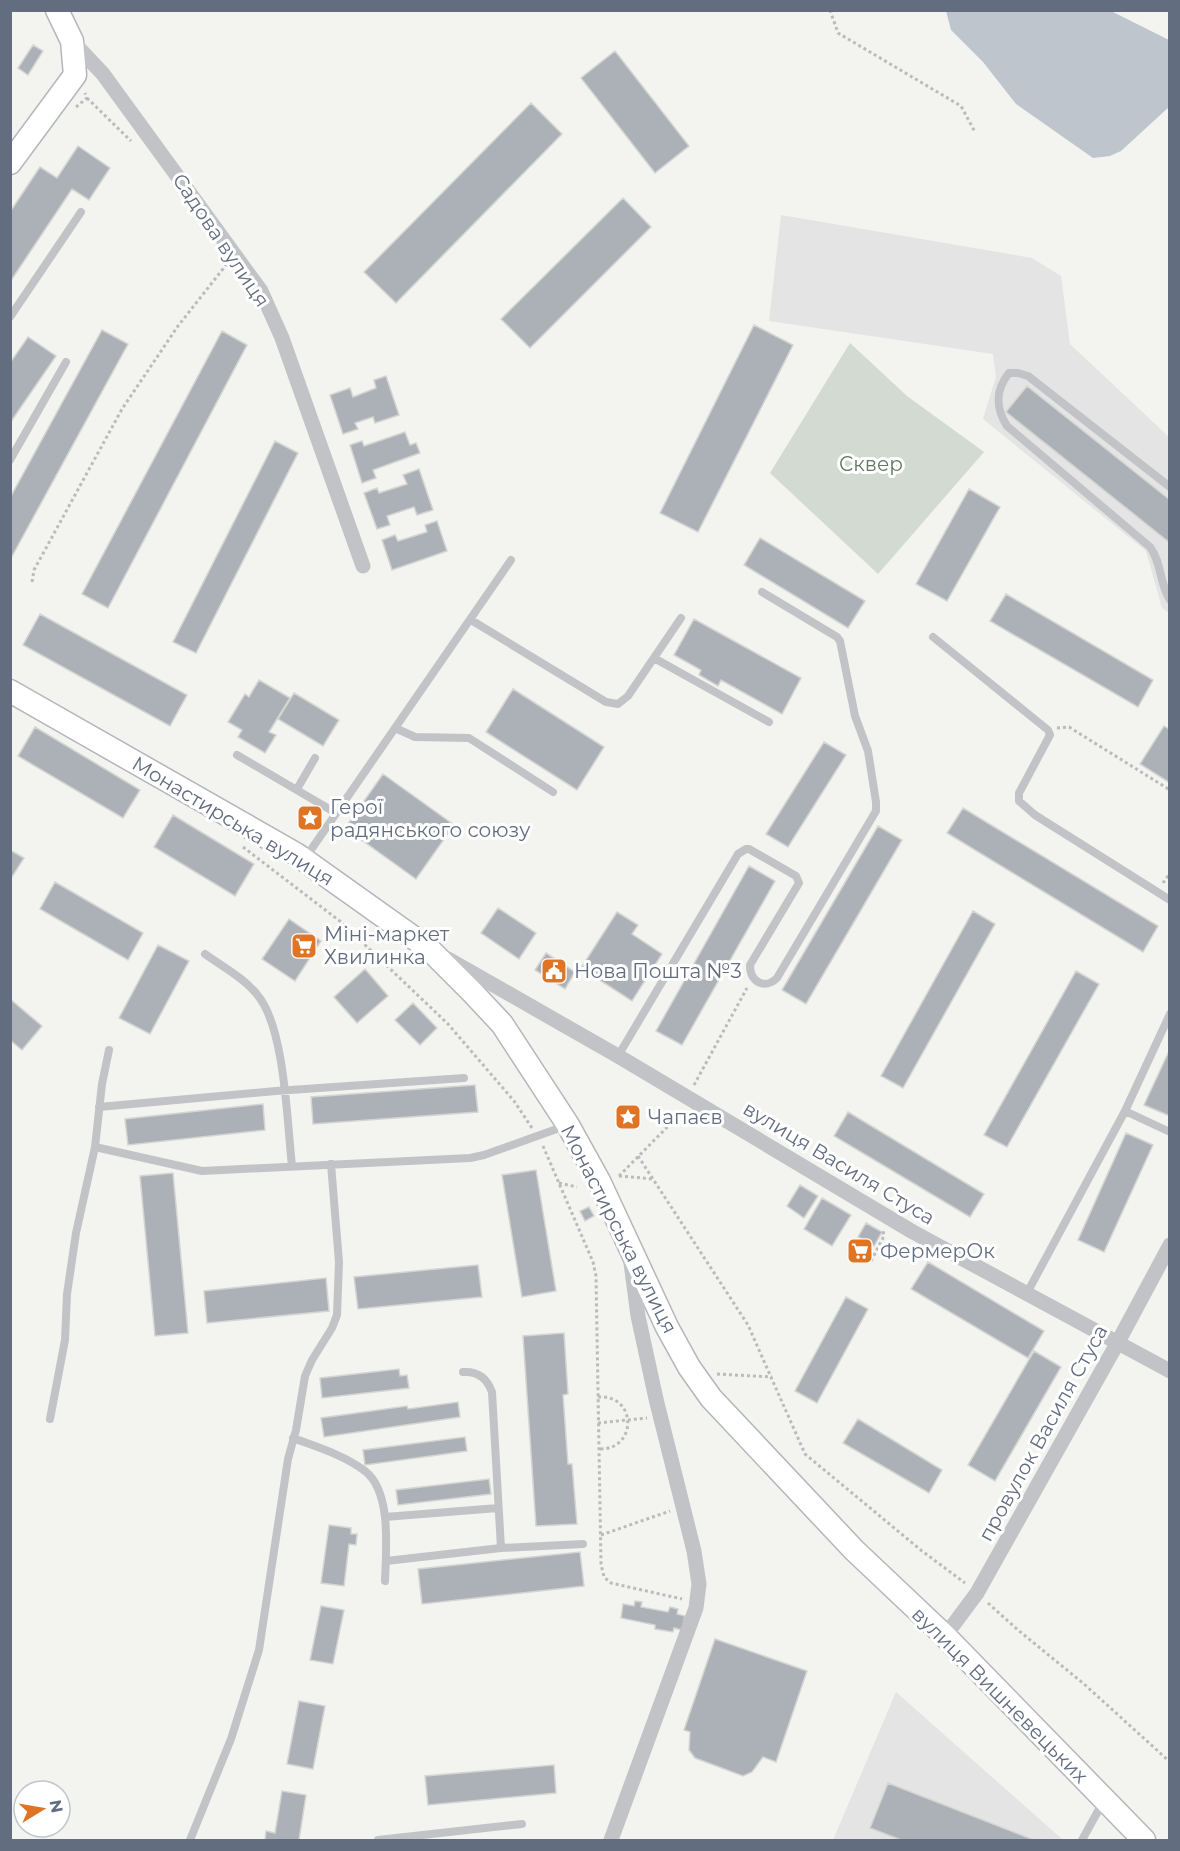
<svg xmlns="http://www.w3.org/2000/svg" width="1180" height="1851" font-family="Montserrat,sans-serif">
	<rect width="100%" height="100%" fill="#f3f4ef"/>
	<!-- built -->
	<path fill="#e3e4e3" d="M781 215 1032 258 1061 276 1070 344 1169 437V613L1162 608 1146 551 983 419 996 377 993 354 769 321Z
		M896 1692 1063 1840H833Z"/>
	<!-- green -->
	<path fill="#d2dad1" d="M850 343 907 396 984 452 878 574 770 473Z"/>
	<!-- water -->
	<path fill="#bec5cc" d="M946 11H1111L1169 40V107L1121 151 1110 156 1093 158 1016 104 983 62 951 30Z"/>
	<!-- building -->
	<path fill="#acb1b7" stroke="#d4d5d2" stroke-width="1.5" d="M33 45 43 51 28 75 18 68Z
		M615 51 689 146 655 173 581 78Z
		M531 103 562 134 396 303 364 272Z
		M78 146 110 168 89 200 72 189 10 282V212L40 167 57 178Z
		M623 198 651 227 530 348 501 319Z
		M754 325 793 345 698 532 660 513Z
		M102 330 128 344 10 560V498Z
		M222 331 247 345 108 608 82 594Z
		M28 337 56 356 10 423V363Z
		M386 376 399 415 375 423 373 417 355 423 358 429 343 434 330 395 350 388 353 397 376 388 374 380Z
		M1027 386 1170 500V543L1006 412Z
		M405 432 410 445 416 443 420 453 373 470 376 478 362 483 350 445 362 441 364 446Z
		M275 441 298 453 196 653 173 642Z
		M419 469 433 510 417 515 414 507 387 516 390 525 377 529 364 493 377 488 379 493 407 484 403 475Z
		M969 489 1000 507 947 601 916 584Z
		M437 521 447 551 392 570 382 540 395 535 398 541 427 532 425 525Z
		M760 538 865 601 848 628 744 565Z
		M1006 594 1153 680 1138 707 990 621Z
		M40 614 187 695 170 726 23 645Z
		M694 619 801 678 782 714 721 680 718 686 699 675 701 670 674 655Z
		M259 680 290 698 269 732 276 735 265 753 238 737 242 730 228 722 245 694 249 697Z
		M513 689 604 747 577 790 486 732Z
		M294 693 339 720 323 746 278 719Z
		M1164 726 1170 730V783L1140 764Z
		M35 727 140 790 123 818 18 756Z
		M824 742 846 755 788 847 766 834Z
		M383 774 454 825 416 879 345 828Z
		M963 808 1158 926 1143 952 947 833Z
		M173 815 254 864 235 896 154 847Z
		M878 826 902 840 806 1004 782 990Z
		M10 850 24 858 10 880Z
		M749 866 775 881 682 1045 656 1031Z
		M55 882 143 933 128 960 40 909Z
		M498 908 536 933 519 959 481 933Z
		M973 911 995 924 903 1088 881 1076Z
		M617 912 638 925 632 934 662 954 632 1001 581 968Z
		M289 919 321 941 295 981 262 959Z
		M158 945 189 961 150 1034 119 1018Z
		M546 953 575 972 565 989 535 970Z
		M365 969 388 996 357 1023 334 997Z
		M1076 971 1099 984 1007 1147 984 1135Z
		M10 999 42 1026 22 1050 10 1040Z
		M413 1003 437 1028 420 1045 395 1020Z
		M1170 1049V1116L1144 1105Z
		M475 1085 478 1112 313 1124 311 1097Z
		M263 1104 265 1130 128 1145 125 1119Z
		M848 1112 984 1194 970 1217 834 1136Z
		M1126 1133 1153 1145 1104 1252 1078 1240Z
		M536 1170 556 1291 522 1297 502 1175Z
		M173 1173 188 1333 155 1336 140 1176Z
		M800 1185 818 1196 804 1218 787 1206Z
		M822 1198 851 1215 832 1246 804 1229Z
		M589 1207 594 1216 585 1221 580 1211Z
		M866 1223 882 1232 874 1246 858 1237Z
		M856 1240 872 1249 864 1263 848 1254Z
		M928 1262 1044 1331 1028 1358 911 1289Z
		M478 1265 482 1297 358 1309 354 1277Z
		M326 1278 329 1311 207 1323 204 1291Z
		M846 1297 868 1309 817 1403 795 1391Z
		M564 1333 568 1394 563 1395 568 1464H572L577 1524 536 1526 523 1336Z
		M1034 1351 1061 1367 995 1481 968 1465Z
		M399 1369 400 1376 407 1375 409 1388 322 1398 320 1378Z
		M458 1402 460 1417 324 1437 321 1418 407 1406 408 1409Z
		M858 1419 942 1470 929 1493 843 1443Z
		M465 1437 467 1451 365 1465 363 1450Z
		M489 1479 491 1494 398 1505 396 1490Z
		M329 1525 351 1528V1534H357L356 1545 349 1544 344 1586 321 1583Z
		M580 1552 584 1586 422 1604 418 1569Z
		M635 1601 642 1602 641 1607 668 1612 670 1607 678 1609 677 1614 685 1616 682 1630 674 1628 673 1632 655 1629V1625L621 1618 623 1604 634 1606Z
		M321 1606 344 1610 333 1664 310 1660Z
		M715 1639 807 1671 776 1762 763 1757 752 1772 743 1776 695 1758 689 1750 690 1732 684 1730Z
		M299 1701 325 1706 313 1769 287 1764Z
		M554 1765 556 1793 428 1805 425 1776Z
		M888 1783 1034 1840H901L870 1828Z
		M282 1791 306 1795 299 1840H265L266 1831 275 1833Z"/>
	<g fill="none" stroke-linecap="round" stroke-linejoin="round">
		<!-- secondary casing -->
		<g stroke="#b3b6bc" stroke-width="25">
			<path id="secondary" d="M10 163 75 75 72 41 57 10
				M10 691 296 854 428 948 472 992 502 1024 568 1125 599 1181 667 1327 689 1367 711 1398 854 1550 945 1636 1144 1840"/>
		</g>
		<!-- path -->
		<path stroke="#babbbe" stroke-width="3" stroke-dasharray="3 3" stroke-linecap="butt" d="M830 10 838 33 961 106 975 132
			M87 98 131 141
			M76 107 87 98 85 93
			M32 582 34 570 122 409 178 326 226 265
			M1057 728 1069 727 1170 790
			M243 847 341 922 448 1024 514 1101 532 1128
			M1163 883 1170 873
			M694 1085 747 988
			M543 1146 593 1262 596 1276 601 1564 604 1577 611 1583 682 1599
			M638 1156 748 1325 805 1454 922 1551 965 1583
			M619 1176 683 1111
			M619 1176 653 1179
			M559 1183 577 1187
			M871 1261 884 1236 883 1231
			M717 1374 772 1377
			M598 1397C637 1394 638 1450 599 1449
			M598 1423 647 1418
			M601 1535 670 1511
			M988 1603 1018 1630 1084 1684 1170 1762"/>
		<!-- service -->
		<path stroke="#c1c3c7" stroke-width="8" d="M10 317 81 212
			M10 460 66 362
			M1170 487 1028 376 1018 373H1009C995 390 996 409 1007 426L1150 547C1162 563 1159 583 1170 600
			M471 620 606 702 618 704 628 696 681 618
			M933 637 1048 730 1050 735 1019 793V801L1035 815 1170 900
			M654 658 769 722
			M395 728 415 737 469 738 553 792
			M237 755 336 813
			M297 789 315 758
			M306 857 511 560
			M205 954C223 967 246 979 259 997 285 1031 287 1122 292 1166
			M618 1056 738 854 746 849H749L796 876 799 883 750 965C750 982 765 990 777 978L876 811V802L868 751 855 716 840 641 837 637 762 592
			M99 1107 276 1091 464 1078
			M1125 1111 1170 1132
			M95 1147 202 1171 222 1170 470 1158 484 1155 565 1126
			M1027 1293 1125 1111 1170 1014
			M463 1372C478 1371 487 1378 492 1392L501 1548
			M50 1419 65 1340 67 1294 76 1233 95 1147 102 1084 109 1050
			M293 1438C317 1447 344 1455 365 1471 392 1492 386 1550 385 1581
			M385 1517 498 1508
			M386 1561 501 1548 583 1544
			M190 1840 231 1739 259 1650 288 1459 296 1430 305 1376 312 1360 332 1328 337 1315 339 1262 331 1164
			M378 1840 522 1824
			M1082 1840 1103 1802"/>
		<!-- minor -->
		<path stroke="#c1c3c7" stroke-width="15" d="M72 41 103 74 261 291 282 338 363 566
			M448 959 618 1056 913 1232 1170 1371
			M945 1636 977 1593 1118 1342 1170 1245
			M611 1840 696 1608 699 1584 694 1551 656 1399 638 1316 631 1263"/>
		<!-- secondary -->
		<use href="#secondary" stroke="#fff" stroke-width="22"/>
	</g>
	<!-- icons -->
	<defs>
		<g id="sight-square" transform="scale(1.35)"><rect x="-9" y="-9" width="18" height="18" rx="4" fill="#df7524" stroke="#fff"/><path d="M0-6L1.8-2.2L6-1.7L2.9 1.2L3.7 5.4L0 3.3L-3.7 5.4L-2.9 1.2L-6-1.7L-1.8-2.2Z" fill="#fff"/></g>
		<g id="supermarket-square" transform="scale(1.35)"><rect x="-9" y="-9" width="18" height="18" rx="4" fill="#df7524" stroke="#fff"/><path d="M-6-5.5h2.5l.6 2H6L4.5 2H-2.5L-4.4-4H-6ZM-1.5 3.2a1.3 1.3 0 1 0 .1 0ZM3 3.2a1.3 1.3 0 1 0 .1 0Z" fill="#fff"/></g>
		<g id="civic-square" transform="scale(1.35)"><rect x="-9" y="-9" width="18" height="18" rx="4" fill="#df7524" stroke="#fff"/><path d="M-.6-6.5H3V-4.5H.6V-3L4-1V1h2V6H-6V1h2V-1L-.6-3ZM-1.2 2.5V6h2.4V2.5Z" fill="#fff"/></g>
	</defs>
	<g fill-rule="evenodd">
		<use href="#sight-square" x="310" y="818"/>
		<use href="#supermarket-square" x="304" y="946"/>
		<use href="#civic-square" x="554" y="971"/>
		<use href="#sight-square" x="628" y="1117"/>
		<use href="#supermarket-square" x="860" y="1251"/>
	</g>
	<g text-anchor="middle" stroke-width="6" stroke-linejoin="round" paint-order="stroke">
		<!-- street labels -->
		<g font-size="20" fill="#636d80" stroke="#fff">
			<text transform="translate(221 240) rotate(56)" y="7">Садова вулиця</text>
			<text transform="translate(233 821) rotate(31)" y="7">Монастирська вулиця</text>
			<text transform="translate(839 1163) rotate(31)" y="7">вулиця Василя Стуса</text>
			<text transform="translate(619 1229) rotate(63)" y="7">Монастирська вулиця</text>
			<text transform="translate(1043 1433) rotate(-61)" y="7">провулок Василя Стуса</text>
			<text transform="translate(1000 1695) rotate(45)" y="7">вулиця Вишневецьких</text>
		</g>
		<!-- park labels -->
		<g font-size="20" fill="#627762" stroke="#fff">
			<text x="871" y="471">Сквер</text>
		</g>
		<!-- poi labels -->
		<g font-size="20" fill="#636d80" stroke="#fff" text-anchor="start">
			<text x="330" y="814">Герої<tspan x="330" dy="23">радянського союзу</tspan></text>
			<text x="324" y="941">Міні-маркет<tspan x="324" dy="23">Хвилинка</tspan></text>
			<text x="574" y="978">Нова Пошта №3</text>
			<text x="648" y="1124">Чапаєв</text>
			<text x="880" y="1258">ФермерОк</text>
		</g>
	</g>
	<!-- border -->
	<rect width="1180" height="1851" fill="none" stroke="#636d80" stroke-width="24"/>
	<!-- north arrow -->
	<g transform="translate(42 1809) rotate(79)"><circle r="28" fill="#ffffff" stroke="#c1c5cc" stroke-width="1.5"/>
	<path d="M0-4.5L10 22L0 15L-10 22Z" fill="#df7524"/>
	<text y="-9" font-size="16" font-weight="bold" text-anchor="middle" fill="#636d80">N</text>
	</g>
</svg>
